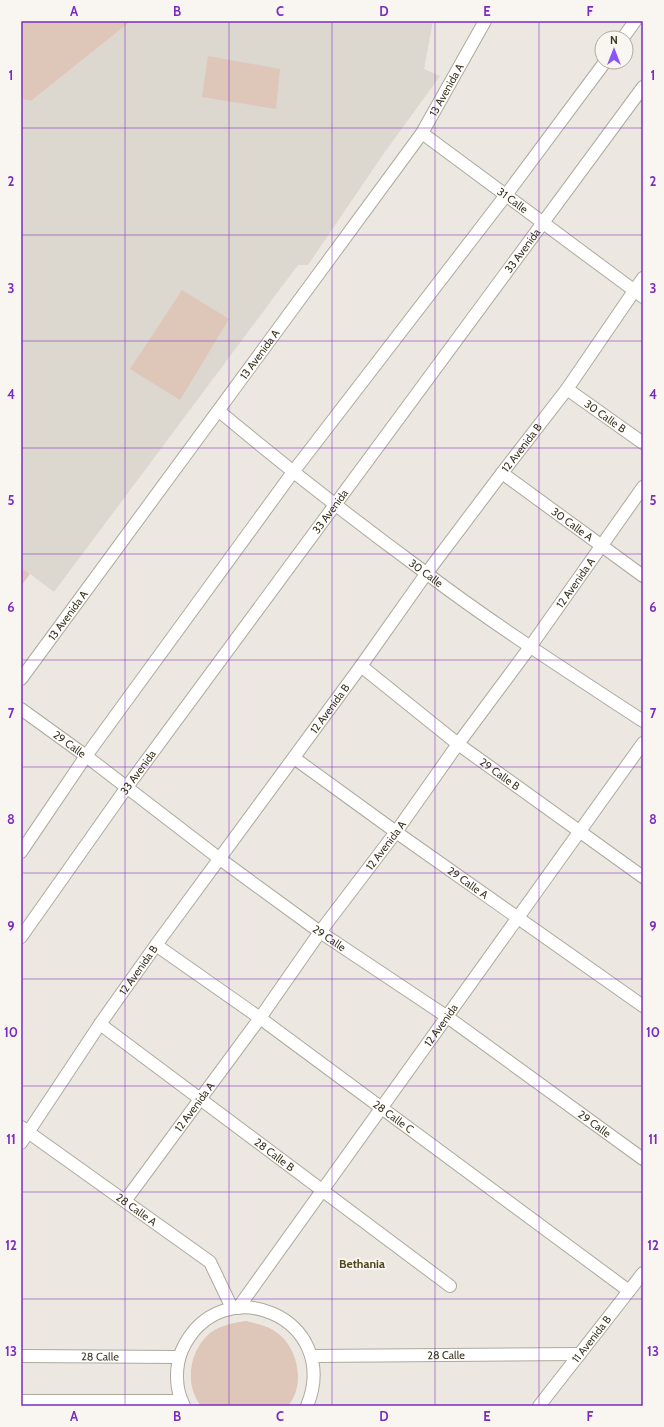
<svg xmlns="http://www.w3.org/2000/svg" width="664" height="1427" font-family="Cabin,sans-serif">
	<rect width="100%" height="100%" fill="#ece8e1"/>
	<!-- built -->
	<path fill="#dcd7cf" d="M131 21H433L424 69 440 76 382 156 308 265H298L54 592 21 567V99L31 101Z"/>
	<!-- green -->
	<path fill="#dec6b9" d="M21 21H131L31 101 21 99Z
		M208 56 280 69 276 109 202 97Z
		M182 290 229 319 180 400 130 369Z
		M21 567 30 574 21 586Z
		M246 1321C258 1324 270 1326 280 1335 299 1352 305 1386 288 1406H201C184 1384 189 1351 210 1333 221 1325 233 1323 246 1321Z"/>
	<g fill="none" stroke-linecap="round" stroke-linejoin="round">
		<!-- minor casing -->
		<g stroke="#ada99c" stroke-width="14">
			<g id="minor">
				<path id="s1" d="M422 133 643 297"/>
				<path id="s2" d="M567 389 643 443"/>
				<path id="s3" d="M219 411C286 467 355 521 426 573 496 626 570 673 643 721"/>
				<path id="s4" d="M502 473 643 576"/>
				<path id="s5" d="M361 666 458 744 643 877"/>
				<path id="s6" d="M21 679 422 133 485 21"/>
				<path id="s7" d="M21 709 86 756 220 859 320 932 446 1016 643 1159"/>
				<path id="s8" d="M294 758 396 832 643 1006"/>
				<path id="s9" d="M156 945 260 1018 629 1291"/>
				<path id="s10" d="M100 1024 450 1286"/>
				<path id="s11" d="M21 1127 210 1262 232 1308"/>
				<path id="s12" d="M21 1143 100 1024 156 945 361 666 426 574 502 473 567 389 643 278"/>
				<path id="s13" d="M125 1201 260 1018 320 932 396 832 458 744 530 647 643 487"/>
				<path id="s14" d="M238 1308 643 743"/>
				<path id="s15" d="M21 1356 179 1357"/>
				<path id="s16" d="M312 1356 580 1354"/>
				<path d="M21 1401H182"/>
				<path d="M184 1406C175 1389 175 1367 182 1350 221 1266 343 1318 307 1406"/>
				<path id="s17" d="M539 1406 643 1273"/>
			</g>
		</g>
		<!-- tertiary casing -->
		<g stroke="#ada99c" stroke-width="14">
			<g id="tertiary">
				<path d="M623 38 635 21"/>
				<path d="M21 852 86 756 293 472 506 195 605 62"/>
				<path id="s18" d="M21 937 127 787 643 87"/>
			</g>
		</g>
		<!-- minor -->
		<use href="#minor" stroke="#fff" stroke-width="12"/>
		<!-- tertiary -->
		<use href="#tertiary" stroke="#fff" stroke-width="12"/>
	</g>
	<!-- grid -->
	<path fill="none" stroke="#7b2cbf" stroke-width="1" stroke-opacity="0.55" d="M125 21V1406M229 21V1406M332 21V1406M435 21V1406M539 21V1406M21 128H643M21 235H643M21 341H643M21 448H643M21 554H643M21 660H643M21 767H643M21 873H643M21 979H643M21 1086H643M21 1192H643M21 1299H643"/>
	<g text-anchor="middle" stroke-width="3.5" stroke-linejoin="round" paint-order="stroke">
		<!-- street labels -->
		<g font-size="11" fill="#3e3821" stroke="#f9f6f2">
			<text dy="4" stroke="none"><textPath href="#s6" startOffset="727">13 Avenida A</textPath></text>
			<text dy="4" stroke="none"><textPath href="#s1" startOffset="113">31 Calle</textPath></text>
			<text dy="4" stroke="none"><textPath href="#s18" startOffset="850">33 Avenida</textPath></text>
			<text dy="4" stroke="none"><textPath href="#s6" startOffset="403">13 Avenida A</textPath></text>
			<text dy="4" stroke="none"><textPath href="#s2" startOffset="47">30 Calle B</textPath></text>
			<text dy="4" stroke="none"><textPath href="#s12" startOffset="857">12 Avenida B</textPath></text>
			<text dy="4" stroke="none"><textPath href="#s18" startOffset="526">33 Avenida</textPath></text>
			<text dy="4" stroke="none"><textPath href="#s4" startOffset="87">30 Calle A</textPath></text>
			<text dy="4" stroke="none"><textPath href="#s3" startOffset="263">30 Calle</textPath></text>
			<text dy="4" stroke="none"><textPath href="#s13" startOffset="765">12 Avenida A</textPath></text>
			<text dy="4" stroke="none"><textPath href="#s6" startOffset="79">13 Avenida A</textPath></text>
			<text dy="4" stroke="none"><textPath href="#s12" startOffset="533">12 Avenida B</textPath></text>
			<text dy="4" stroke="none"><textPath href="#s7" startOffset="60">29 Calle</textPath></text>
			<text dy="4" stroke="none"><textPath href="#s18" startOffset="202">33 Avenida</textPath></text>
			<text dy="4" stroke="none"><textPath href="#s5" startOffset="176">29 Calle B</textPath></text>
			<text dy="4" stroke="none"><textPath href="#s13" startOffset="441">12 Avenida A</textPath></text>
			<text dy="4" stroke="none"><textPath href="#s8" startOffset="214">29 Calle A</textPath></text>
			<text dy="4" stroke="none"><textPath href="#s7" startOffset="384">29 Calle</textPath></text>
			<text dy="4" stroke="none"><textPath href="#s12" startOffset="209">12 Avenida B</textPath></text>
			<text dy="4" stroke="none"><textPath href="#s14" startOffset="348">12 Avenida</textPath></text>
			<text dy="4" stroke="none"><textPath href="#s13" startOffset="117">12 Avenida A</textPath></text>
			<text dy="4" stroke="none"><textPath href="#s9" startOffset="293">28 Calle C</textPath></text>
			<text dy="4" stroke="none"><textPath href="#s7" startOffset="708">29 Calle</textPath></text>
			<text dy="4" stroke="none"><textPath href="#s10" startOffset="218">28 Calle B</textPath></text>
			<text dy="4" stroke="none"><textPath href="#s11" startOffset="142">28 Calle A</textPath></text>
			<text dy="4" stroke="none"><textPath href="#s17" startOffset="85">11 Avenida B</textPath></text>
			<text dy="4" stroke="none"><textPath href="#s16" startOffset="134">28 Calle</textPath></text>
			<text dy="4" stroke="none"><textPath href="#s15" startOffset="79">28 Calle</textPath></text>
		</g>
		<!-- neighbourhood labels -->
		<g font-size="12" font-weight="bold" fill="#50471c" stroke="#f9f6f2">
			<text x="362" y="1268">Bethania</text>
		</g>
	</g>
	<!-- border -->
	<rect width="664" height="1427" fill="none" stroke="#f9f6f2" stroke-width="44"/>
	<!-- north arrow -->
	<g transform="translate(614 50)"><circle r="19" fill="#f9f6f2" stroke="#aeaa9e"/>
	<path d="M0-3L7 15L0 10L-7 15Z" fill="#8855f6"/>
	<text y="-6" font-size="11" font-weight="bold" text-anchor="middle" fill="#3e3821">N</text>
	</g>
	<rect x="22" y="22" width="620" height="1383" fill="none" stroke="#7b2cbf" stroke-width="1.5"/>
	<g font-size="13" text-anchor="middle" font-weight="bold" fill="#7b2cbf">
		<text x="74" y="16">A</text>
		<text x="177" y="16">B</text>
		<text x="280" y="16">C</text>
		<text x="384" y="16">D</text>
		<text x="487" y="16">E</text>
		<text x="590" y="16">F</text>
		<text x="11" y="80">1</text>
		<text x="653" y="80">1</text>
		<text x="11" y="186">2</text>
		<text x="653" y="186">2</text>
		<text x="11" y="293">3</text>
		<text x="653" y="293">3</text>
		<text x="11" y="399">4</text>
		<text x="653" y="399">4</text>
		<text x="11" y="505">5</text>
		<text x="653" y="505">5</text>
		<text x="11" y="612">6</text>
		<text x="653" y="612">6</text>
		<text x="11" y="718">7</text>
		<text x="653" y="718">7</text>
		<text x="11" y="824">8</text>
		<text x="653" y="824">8</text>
		<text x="11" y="931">9</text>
		<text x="653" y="931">9</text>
		<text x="11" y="1037">10</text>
		<text x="653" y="1037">10</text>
		<text x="11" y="1144">11</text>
		<text x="653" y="1144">11</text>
		<text x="11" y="1250">12</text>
		<text x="653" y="1250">12</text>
		<text x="11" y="1356">13</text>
		<text x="653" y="1356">13</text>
		<text x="74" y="1421">A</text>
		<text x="177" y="1421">B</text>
		<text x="280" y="1421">C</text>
		<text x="384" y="1421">D</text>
		<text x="487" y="1421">E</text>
		<text x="590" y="1421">F</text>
	</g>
</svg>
